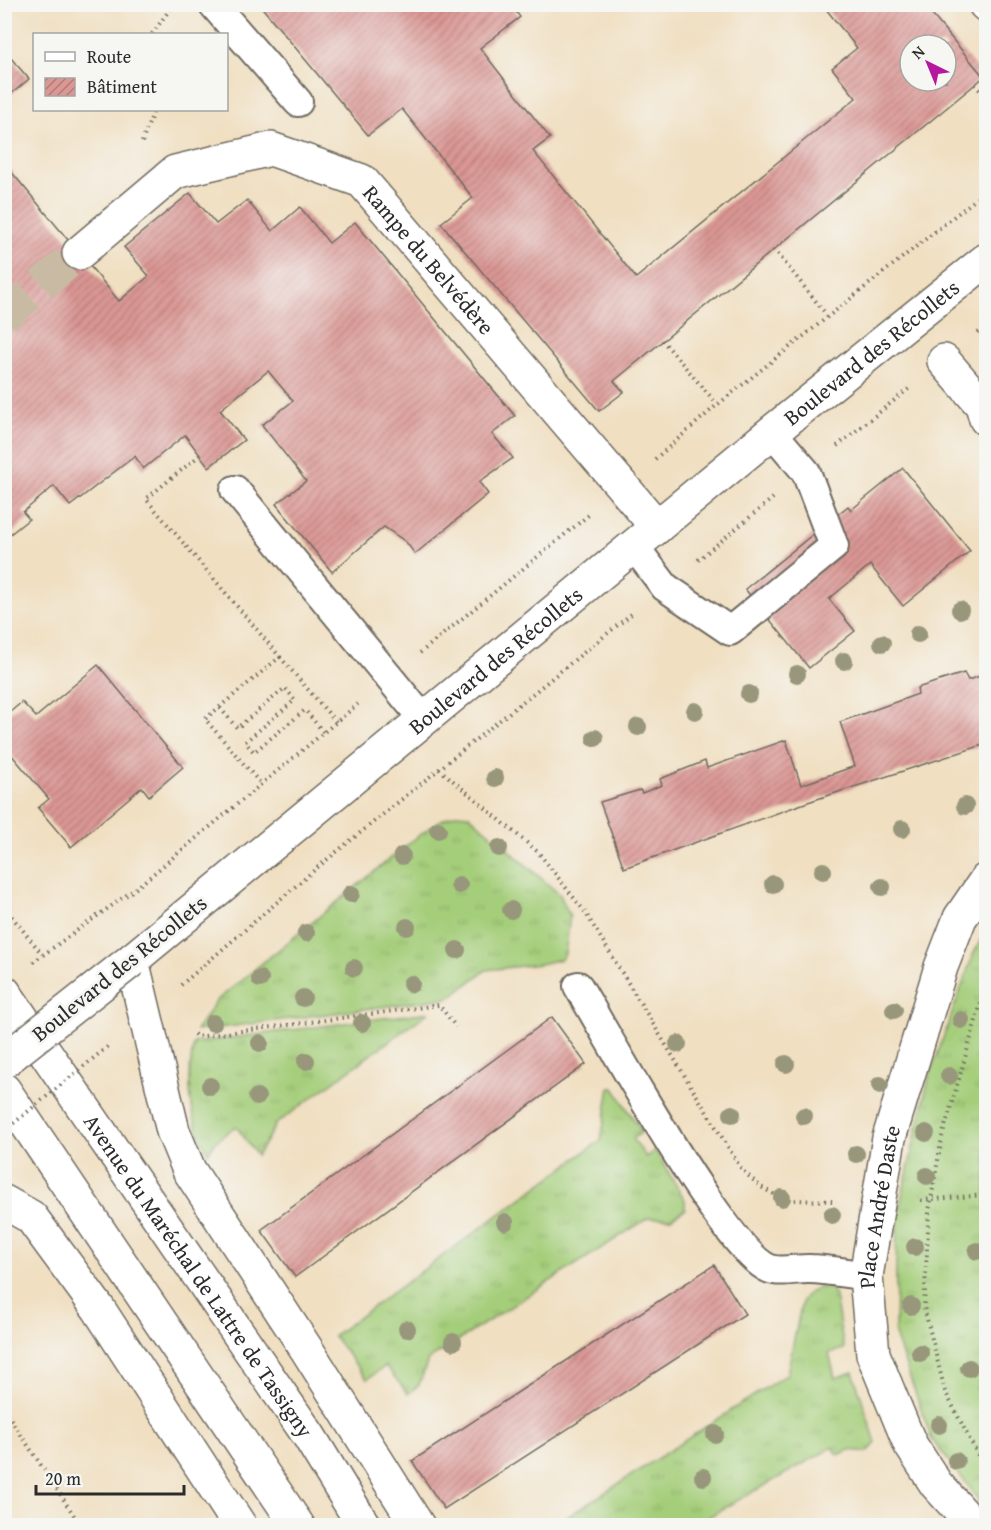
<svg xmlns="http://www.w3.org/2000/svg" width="991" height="1530" font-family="'Gentium Book Plus',serif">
	<defs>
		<pattern id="grass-tufts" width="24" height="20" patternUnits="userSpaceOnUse" patternTransform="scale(1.5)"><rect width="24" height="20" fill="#a5ce7a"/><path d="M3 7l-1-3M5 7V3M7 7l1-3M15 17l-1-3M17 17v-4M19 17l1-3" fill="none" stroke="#8eb16a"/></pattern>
		<pattern id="building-hatch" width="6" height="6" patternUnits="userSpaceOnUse" patternTransform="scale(1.5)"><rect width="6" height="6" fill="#db9794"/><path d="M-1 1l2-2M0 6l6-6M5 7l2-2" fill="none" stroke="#b27b79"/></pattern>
	</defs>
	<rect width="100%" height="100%" fill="#f6f6f2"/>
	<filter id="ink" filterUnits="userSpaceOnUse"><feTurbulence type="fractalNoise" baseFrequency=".0167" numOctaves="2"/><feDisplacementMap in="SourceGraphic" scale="12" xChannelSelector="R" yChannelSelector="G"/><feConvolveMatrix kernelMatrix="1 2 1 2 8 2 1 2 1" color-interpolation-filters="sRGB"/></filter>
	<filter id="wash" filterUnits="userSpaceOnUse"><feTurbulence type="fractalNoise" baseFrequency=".008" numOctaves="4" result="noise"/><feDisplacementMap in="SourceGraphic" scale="24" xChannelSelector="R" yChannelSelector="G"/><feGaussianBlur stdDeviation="1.35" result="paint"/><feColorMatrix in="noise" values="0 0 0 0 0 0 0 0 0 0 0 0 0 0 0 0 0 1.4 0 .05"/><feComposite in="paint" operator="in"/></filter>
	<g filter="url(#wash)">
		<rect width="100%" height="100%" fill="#f0dfc1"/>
		<!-- grass -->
		<path fill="url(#grass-tufts)" stroke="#687c52" stroke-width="1.5" d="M456 814 469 815 560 895 570 916 565 954 561 959 540 964 486 970 449 998 196 1031 216 1001 413 840 439 821Z
			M986 930V1508L932 1440 895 1335 897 1218 929 1077 973 955Z
			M429 1012 276 1124 257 1156 236 1126 216 1141 208 1153C189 1120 186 1080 194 1043Z
			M610 1088H614L642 1132 633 1139 646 1157 655 1150 685 1200V1209L671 1218H648L428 1360 419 1385 408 1394 386 1366 367 1379 333 1336 601 1140Z
			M818 1288H830L835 1296 844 1349 829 1353 835 1378 853 1372 876 1443 868 1452 849 1450 838 1455 833 1447 694 1525H555L787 1374 802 1301 807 1294Z"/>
		<g id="blocks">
			<!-- building -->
			<path fill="url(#building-hatch)" fill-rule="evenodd" d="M259 4H510L520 17 480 48 550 138 533 151 636 278 856 98 832 68 857 48 822 4H923L984 77 614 381 624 392 599 411 441 223 473 198 402 109 368 135ZM910 45H946V81H910Z
				M10 57 29 79 4 100V62Z
				M4 163 119 301 149 276 124 247 190 193 216 224 247 200 272 231 300 207 329 243 355 222 515 416 492 434 513 458 479 482 488 494 415 554 406 542 384 527 332 572 276 504 306 481 262 425 293 401 268 371 220 410 244 440 209 467 185 435 143 469 135 456 70 506 54 486 23 512 29 519 4 539Z
				M903 468 970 551 903 606 870 565 829 599 855 631 809 668 745 589 848 506 851 510Z
				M98 665 183 767 149 796 142 787 71 847 38 808 49 799 4 746V717L22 702 36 717Z
				M964 673 968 680 986 674V744L808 802 624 868 600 802 640 790 642 793 662 785 660 779 705 761 707 768 786 740 801 785 855 766 840 722 918 694 917 688Z
				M552 1017 586 1064 295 1277 261 1230Z
				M714 1265 745 1314 444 1509 412 1461Z"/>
		</g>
	</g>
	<g filter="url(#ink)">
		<use href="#blocks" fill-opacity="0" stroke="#706a60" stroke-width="1.5"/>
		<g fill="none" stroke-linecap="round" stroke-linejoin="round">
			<!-- minor-tunnel -->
			<path stroke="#c9bba3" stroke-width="33" stroke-dasharray="33 16" stroke-linecap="butt" d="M4 316 79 253"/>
			<!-- service casing -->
			<g stroke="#706a60" stroke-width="32">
				<path id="service" d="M213 4 298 102
					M235 490 424 720
					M634 546 665 587 730 631 834 546 806 472 772 432
					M578 986C607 1035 726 1253 770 1269 781 1273 799 1268 811 1269 829 1270 848 1273 866 1276"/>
			</g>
			<!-- minor casing -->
			<g stroke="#706a60" stroke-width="36">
				<g id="minor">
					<path d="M985 4 986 5"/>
					<path id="s1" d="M79 253 175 172 271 149 362 181 657 527"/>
					<path d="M944 361 982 405 986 419"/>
					<path id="s2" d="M974 1526 936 1484 910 1444 873 1354 866 1276 889 1138 941 967 960 918 986 880"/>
				</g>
			</g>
			<!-- secondary casing -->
			<g stroke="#706a60" stroke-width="36">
				<g id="secondary">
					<path id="s3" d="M132 960 772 432 986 260"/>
				</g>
			</g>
			<!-- primary casing -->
			<g stroke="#706a60" stroke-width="36">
				<g id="primary">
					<path d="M132 960 173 1131 189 1170 307 1350 418 1526"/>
					<path id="s4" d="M4 992 309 1436 364 1526"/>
					<path d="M4 1090 298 1526"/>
					<path d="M4 1202 31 1217 98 1308 240 1526"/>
				</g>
			</g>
			<!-- path -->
			<path stroke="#706a60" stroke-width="4" stroke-dasharray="1.5 4.5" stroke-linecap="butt" d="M152 34 173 5
				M975 84 986 98
				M142 142 154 110
				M774 249 826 314
				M978 333 986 326
				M662 340 716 403
				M837 446 911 387
				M200 455 146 499 280 657 205 719 261 784
				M655 459 717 405 986 191
				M698 560 773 498
				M420 653 590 514
				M280 657 336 722
				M220 708 237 728 285 688 295 700 245 742 254 752 305 710 324 733
				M439 769 538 852 585 912 742 1170 761 1187 784 1200 836 1201
				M4 907 42 954
				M33 962 135 889 358 704
				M181 985 319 866 634 612
				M986 986 942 1137 929 1211 924 1307 945 1391 986 1471
				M194 1034 197 1037 439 1005 456 1027
				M921 1200 986 1195
				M4 1409 81 1526"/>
			<!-- service -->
			<use href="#service" stroke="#fff" stroke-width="28"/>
			<!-- minor -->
			<use href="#minor" stroke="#fff" stroke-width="33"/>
			<!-- secondary -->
			<use href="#secondary" stroke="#fff" stroke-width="33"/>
			<!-- primary -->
			<use href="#primary" stroke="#fff" stroke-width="33"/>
			<!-- secondary-bridge casing -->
			<g stroke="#706a60" stroke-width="36" stroke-linecap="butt">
				<path id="secondary-bridge" d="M4 1061 132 960"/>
			</g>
			<!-- path-bridge -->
			<path stroke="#706a60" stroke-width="4" stroke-dasharray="1.5 4.5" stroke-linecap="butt" d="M4 1131 111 1044"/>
			<!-- secondary-bridge -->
			<use href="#secondary-bridge" stroke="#fff" stroke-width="33"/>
		</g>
		<!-- trees -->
		<g fill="#98977c">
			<circle cx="960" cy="610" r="9"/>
			<circle cx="918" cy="634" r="9"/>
			<circle cx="882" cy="643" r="9"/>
			<circle cx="844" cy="661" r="9"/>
			<circle cx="797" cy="674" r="9"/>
			<circle cx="749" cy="694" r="9"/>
			<circle cx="695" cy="711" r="9"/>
			<circle cx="638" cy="727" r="9"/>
			<circle cx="595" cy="738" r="9"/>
			<circle cx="495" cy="778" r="9"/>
			<circle cx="965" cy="806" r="9"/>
			<circle cx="902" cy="829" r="9"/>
			<circle cx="438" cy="830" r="9"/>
			<circle cx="499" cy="848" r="9"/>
			<circle cx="402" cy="856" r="9"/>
			<circle cx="823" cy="871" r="9"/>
			<circle cx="773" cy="884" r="9"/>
			<circle cx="459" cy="885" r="9"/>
			<circle cx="882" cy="887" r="9"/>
			<circle cx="351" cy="894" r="9"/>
			<circle cx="511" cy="910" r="9"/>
			<circle cx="407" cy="927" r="9"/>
			<circle cx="306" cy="933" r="9"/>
			<circle cx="457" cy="950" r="9"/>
			<circle cx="354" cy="968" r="9"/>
			<circle cx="260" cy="979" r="9"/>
			<circle cx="411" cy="984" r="9"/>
			<circle cx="303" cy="998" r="9"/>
			<circle cx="894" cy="1010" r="9"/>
			<circle cx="961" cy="1020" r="9"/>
			<circle cx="213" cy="1023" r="9"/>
			<circle cx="362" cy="1023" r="9"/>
			<circle cx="260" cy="1043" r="9"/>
			<circle cx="678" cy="1044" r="9"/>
			<circle cx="306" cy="1061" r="9"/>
			<circle cx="786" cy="1064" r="9"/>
			<circle cx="949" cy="1076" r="9"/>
			<circle cx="880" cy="1085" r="9"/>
			<circle cx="210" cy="1086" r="9"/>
			<circle cx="257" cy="1097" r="9"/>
			<circle cx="732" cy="1114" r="9"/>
			<circle cx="804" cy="1116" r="9"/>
			<circle cx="926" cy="1133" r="9"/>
			<circle cx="856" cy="1154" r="9"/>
			<circle cx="927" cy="1176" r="9"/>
			<circle cx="782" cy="1198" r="9"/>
			<circle cx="832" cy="1215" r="9"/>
			<circle cx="505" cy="1222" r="9"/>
			<circle cx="915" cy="1247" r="9"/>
			<circle cx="977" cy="1251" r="9"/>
			<circle cx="911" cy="1306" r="9"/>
			<circle cx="407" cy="1329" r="9"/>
			<circle cx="453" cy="1342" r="9"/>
			<circle cx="920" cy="1353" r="9"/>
			<circle cx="969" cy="1368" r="9"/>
			<circle cx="939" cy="1425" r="9"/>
			<circle cx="715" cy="1434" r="9"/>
			<circle cx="956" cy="1461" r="9"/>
			<circle cx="703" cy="1477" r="9"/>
		</g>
	</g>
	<g text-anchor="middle" stroke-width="6" stroke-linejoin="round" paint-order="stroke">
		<!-- street labels -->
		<g font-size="22" fill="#2b2b2b" stroke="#f6f6f2">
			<text dy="8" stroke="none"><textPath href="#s1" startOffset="424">Rampe du Belvédère</textPath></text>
			<text dy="8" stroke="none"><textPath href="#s3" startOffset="957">Boulevard des Récollets</textPath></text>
			<text dy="8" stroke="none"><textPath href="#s3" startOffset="471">Boulevard des Récollets</textPath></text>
			<text transform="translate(119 968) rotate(-39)" y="8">Boulevard des Récollets</text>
			<text dy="8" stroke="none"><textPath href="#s2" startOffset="350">Place André Daste</textPath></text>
			<text dy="8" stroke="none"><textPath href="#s4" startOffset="344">Avenue du Maréchal de Lattre de Tassigny</textPath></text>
		</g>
	</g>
	<!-- margin -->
	<rect width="991" height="1530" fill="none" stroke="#f6f6f2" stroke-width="24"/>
	<!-- legend -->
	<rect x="33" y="33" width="195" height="78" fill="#f6f6f2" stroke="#a5a5a2" stroke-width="1.5"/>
	<rect x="45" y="52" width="30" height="9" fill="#ffffff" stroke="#a5a5a2" stroke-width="1.5"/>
	<text x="87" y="63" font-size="18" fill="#2b2b2b">Route</text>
	<rect x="45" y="78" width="30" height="18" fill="url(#building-hatch)" stroke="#a5a5a2" stroke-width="1.5"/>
	<text x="87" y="93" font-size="18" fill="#2b2b2b">Bâtiment</text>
	<!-- north arrow -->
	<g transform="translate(928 63) rotate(317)"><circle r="28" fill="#f6f6f2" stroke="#a5a5a2" stroke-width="1.5"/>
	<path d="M0-4.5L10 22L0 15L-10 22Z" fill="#b5179e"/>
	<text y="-9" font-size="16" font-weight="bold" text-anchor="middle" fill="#2b2b2b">N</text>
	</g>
	<!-- scale -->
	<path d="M36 1485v9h148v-9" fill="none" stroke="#2b2b2b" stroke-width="3"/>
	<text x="45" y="1485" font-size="18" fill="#2b2b2b" stroke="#f6f6f2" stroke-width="4.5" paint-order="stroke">20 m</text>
</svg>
